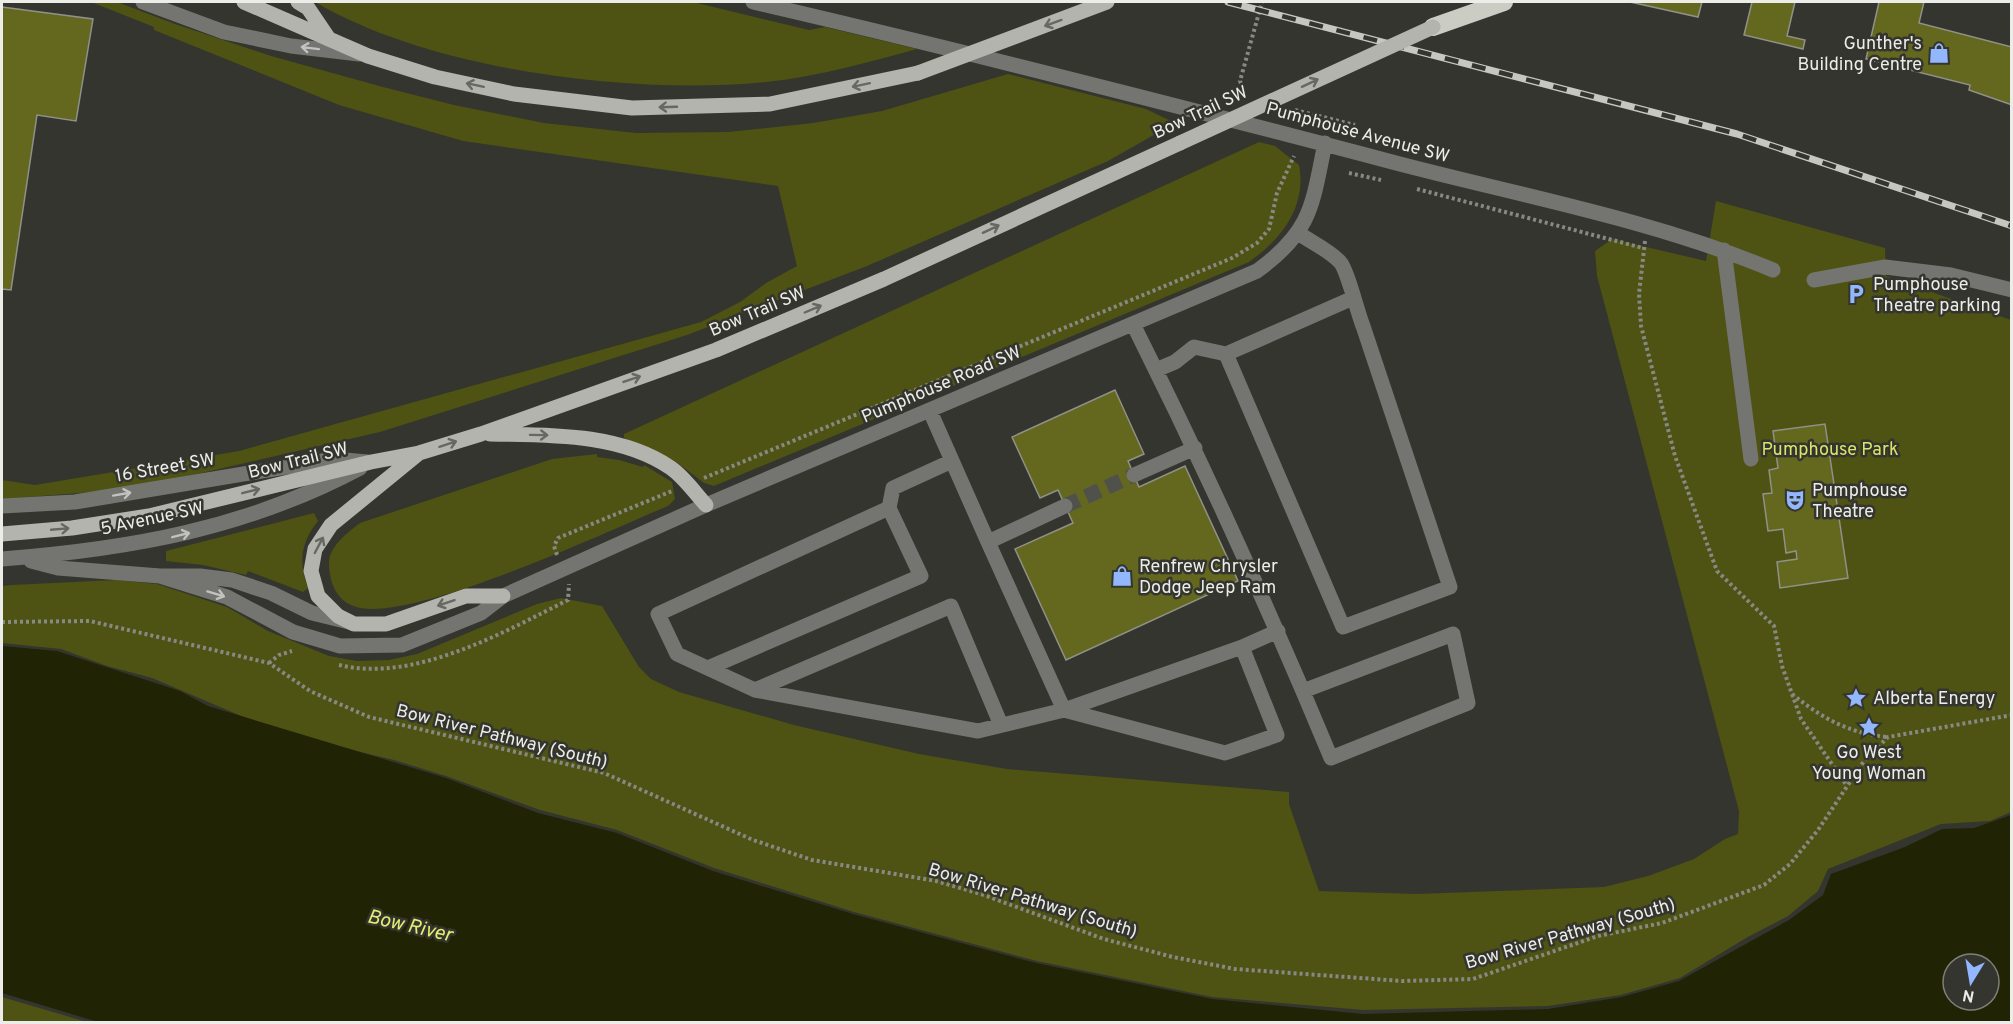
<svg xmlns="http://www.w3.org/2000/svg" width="2013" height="1024" font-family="Overpass,sans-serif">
	<rect width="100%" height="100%" fill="#34352e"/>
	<!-- green -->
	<path fill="#4e5213" d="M91 2H117L175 24 271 56 383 87 454 105 544 123 636 133 728 132 813 123 882 111 1008 74 1146 109 1175 123 1108 161 867 266 687 335 380 432 171 480 106 491 2 499V480L35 485 239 451 701 322 740 302 766 283 797 266 778 186 463 141 339 105 154 30V27Z
		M315 2H693L809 30 825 27 917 49C869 62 817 77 766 82 632 95 432 71 315 2Z
		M1259 142 1275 146 1299 165C1307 206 1282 239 1249 262L714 486 704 483 675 461 624 438V434Z
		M1716 201 1885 248 1886 276 2011 320V812L1990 821 1941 824 1828 869 1818 891 1788 916 1746 938 1680 978 1621 995 1548 1006 1363 1010 1212 997 1037 961 854 912 714 868 617 830 540 810 446 776 394 760 281 733 152 678 107 666 61 649 2 643V586L12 585 116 580 157 584 227 607 268 631 329 656 357 661 389 660 417 654 537 604 561 598 602 606 639 667 651 679 679 692 794 725 919 754 1007 769 1289 792V804L1319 891 1416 894 1604 887 1648 876 1694 859 1725 839 1738 834 1739 811 1597 276 1595 251 1612 239 1706 261Z
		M597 454V457L619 460 643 467 644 465 672 482 675 499 668 506C610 530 405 627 353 606 336 599 330 583 329 565 328 547 347 533 360 523L552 459Z
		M314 513 318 521C301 542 298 563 308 588L303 592 248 571 246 575 203 565 166 561V551Z
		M2 997 87 1022H2Z"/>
	<!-- water -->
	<path fill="#212305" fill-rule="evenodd" d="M2 646 57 651 180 691 208 706 446 778 538 813 617 833 713 871 853 914 1036 963 1212 999 1363 1014 1548 1009 1622 997 1679 981 1789 920 1823 895 1831 874 1905 847 1942 829 1974 828 2011 815V1022H98L2 993ZM1953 964H1989V1000H1953Z"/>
	<!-- building -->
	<path fill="#64681f" stroke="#909189" stroke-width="1.5" d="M1630 2H1702L1698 17Z
		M1752 2H1795L1787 36 1805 40 1803 49 1744 35Z
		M1879 2H1924L1919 23 2012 47V105L1969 90 1970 85 1866 59Z
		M2 7 93 19 76 121 37 115 11 290 2 289Z
		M1115 390 1144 454 1128 461 1139 487 1185 466 1238 581 1066 660 1015 549 1073 523 1058 490 1040 498 1012 437Z
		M1825 424 1848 578 1780 588 1777 562 1797 559 1796 551 1786 553 1783 529 1768 531 1763 494 1772 493 1769 470 1778 468 1773 431Z"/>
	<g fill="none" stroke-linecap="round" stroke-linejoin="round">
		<!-- minor-tunnel -->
		<path stroke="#50514a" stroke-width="15" stroke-dasharray="15 8" stroke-linecap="butt" d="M1065 506 1134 475"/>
		<!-- path -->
		<path stroke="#888983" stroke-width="4" stroke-dasharray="3 3" stroke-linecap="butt" d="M1245 95 1240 81 1262 2
			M1295 110 1355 125
			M1349 173 1381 180
			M1417 189 1643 248
			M1645 241 1639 294 1641 326 1675 456 1717 571 1774 626 1782 666 1801 719 1847 786
			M704 478 1232 258 1257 243 1269 229 1277 193 1294 156
			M557 555 554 546 558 538 672 491
			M2 622 90 621 269 663 310 691 369 717 604 773 753 840 812 860 936 881 981 894 1104 939 1173 957 1235 969 1402 981 1473 979 1598 936 1662 923 1764 885 1790 864 1818 830 1864 761 1888 737 2012 715
			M269 663 279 655 292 651
			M339 665C414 683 502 633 568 600L569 584
			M1792 694C1822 718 1848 733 1887 737"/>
		<!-- minor -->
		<path stroke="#747471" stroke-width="15" d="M143 2 224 32 291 46 359 54
			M753 2C969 52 1183 107 1396 163 1522 196 1653 220 1773 270
			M1298 233C1311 242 1329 250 1340 262 1347 269 1358 314 1363 326 1392 413 1421 500 1450 587L1343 627 1226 354 1353 298
			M1724 250 1751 459
			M1814 280 1885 267 1951 275 2012 290
			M1133 324C1204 466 1270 611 1331 758L1468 703 1453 634 1303 691
			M1156 370 1175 362 1194 347 1226 354
			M930 411 988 542 1065 506
			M1134 475 1195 448
			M2 506 75 502 334 459 367 462
			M889 508 893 488 952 461
			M2 559C130 549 245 529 360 468
			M31 561 58 568 160 576H200L232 580 271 593 312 613 349 622
			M160 576 227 597 293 632 340 646 402 645 481 613 503 596 706 505 1257 271C1312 231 1312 206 1325 143
			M1242 647 1277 735 1225 753 1064 710Z
			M1242 647 1278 631
			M708 668 921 576 889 508 658 614 677 654 755 690 978 731 1064 710 988 542
			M755 690 951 606 1001 725"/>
		<!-- major -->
		<path stroke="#b3b4ad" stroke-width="15" d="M244 2 368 56 435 77 514 94 632 108 770 104 918 73
			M298 2 308 8 329 39
			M490 434C549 435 620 433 671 468 684 477 695 493 706 505
			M418 454 331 525 315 549 311 571 318 596 338 616 354 624H386L466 596H503
			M2 534 72 528 149 516 371 462 419 453 481 434 716 350 884 279 1180 143"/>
		<!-- highway -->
		<path stroke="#cbcdc4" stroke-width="18" d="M1433 27 1504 2"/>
		<!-- rail casing -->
		<g stroke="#c6c7c1" stroke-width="7">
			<path id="rail" d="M1228 2 1737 134 2012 226"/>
		</g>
		<!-- rail -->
		<use href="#rail" stroke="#34352e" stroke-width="4.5" stroke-dasharray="14" stroke-linecap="butt"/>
		<!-- major-bridge -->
		<path stroke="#b3b4ad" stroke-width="15" d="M918 73 1107 2
			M1180 143 1433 27"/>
	</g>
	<!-- one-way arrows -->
	<defs><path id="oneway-shaft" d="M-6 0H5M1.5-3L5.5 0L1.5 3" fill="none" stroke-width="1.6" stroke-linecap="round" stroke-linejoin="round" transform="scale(1.5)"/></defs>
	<g stroke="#676861">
		<use href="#oneway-shaft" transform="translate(1053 23) rotate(160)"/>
		<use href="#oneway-shaft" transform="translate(1310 83) rotate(-25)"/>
		<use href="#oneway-shaft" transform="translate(475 85) rotate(-168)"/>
		<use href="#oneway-shaft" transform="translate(861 85) rotate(168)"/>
		<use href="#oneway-shaft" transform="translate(668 107) rotate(178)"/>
		<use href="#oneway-shaft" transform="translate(991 229) rotate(-25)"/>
		<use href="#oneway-shaft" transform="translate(813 309) rotate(-23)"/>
		<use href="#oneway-shaft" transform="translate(632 379) rotate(-19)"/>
		<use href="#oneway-shaft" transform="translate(539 435) rotate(1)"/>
		<use href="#oneway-shaft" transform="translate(448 444) rotate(-18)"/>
		<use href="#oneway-shaft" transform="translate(251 491) rotate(-14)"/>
		<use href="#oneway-shaft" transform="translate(60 529) rotate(-5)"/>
		<use href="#oneway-shaft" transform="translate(319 545) rotate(-62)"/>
		<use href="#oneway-shaft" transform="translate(446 603) rotate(161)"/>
	</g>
	<g stroke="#c2c3be">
		<use href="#oneway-shaft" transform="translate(310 48) rotate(-173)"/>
		<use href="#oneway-shaft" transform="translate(122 494) rotate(-10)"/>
		<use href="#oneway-shaft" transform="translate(181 535) rotate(-14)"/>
		<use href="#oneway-shaft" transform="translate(216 594) rotate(17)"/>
	</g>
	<!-- icons -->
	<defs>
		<g id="shop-bare" transform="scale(1.62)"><path d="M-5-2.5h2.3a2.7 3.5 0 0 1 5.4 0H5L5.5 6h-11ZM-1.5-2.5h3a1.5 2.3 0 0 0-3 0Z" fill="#93b7fd" stroke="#34352e" stroke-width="2.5" paint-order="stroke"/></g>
		<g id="parking-bare" transform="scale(1.62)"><path d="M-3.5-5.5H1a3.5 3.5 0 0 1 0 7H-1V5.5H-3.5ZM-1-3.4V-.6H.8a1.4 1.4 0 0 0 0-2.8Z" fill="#93b7fd" stroke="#34352e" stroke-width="2.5" paint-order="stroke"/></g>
		<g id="theatre-bare" transform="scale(1.62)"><path d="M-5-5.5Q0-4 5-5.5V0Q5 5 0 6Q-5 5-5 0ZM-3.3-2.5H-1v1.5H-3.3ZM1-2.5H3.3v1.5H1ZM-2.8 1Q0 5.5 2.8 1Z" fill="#93b7fd" stroke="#34352e" stroke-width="2.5" paint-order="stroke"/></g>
		<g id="sight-bare" transform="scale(1.62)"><path d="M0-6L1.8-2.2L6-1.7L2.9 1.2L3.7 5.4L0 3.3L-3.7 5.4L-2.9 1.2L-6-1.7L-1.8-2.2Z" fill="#93b7fd" stroke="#34352e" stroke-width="2.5" paint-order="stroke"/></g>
	</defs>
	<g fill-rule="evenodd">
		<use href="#shop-bare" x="1939" y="53"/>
		<use href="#parking-bare" x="1856" y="294"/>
		<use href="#theatre-bare" x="1795" y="500"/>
		<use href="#shop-bare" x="1122" y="576"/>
		<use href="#sight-bare" x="1856" y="698"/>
		<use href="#sight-bare" x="1869" y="727"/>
	</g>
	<g text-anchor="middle" stroke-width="5" stroke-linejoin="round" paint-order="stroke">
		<!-- poi labels -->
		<g font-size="18" fill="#ecede8" stroke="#34352e" text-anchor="start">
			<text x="1922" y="49" text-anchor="end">Gunther's<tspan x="1922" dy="21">Building Centre</tspan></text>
			<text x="1873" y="290">Pumphouse<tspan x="1873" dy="21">Theatre parking</tspan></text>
			<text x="1812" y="496">Pumphouse<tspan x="1812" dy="21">Theatre</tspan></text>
			<text x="1139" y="572">Renfrew Chrysler<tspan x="1139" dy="21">Dodge Jeep Ram</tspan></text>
			<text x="1873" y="704">Alberta Energy</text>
			<text x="1869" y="758" text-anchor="middle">Go West<tspan x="1869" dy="21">Young Woman</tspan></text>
		</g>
		<!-- street labels -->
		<g font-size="18" fill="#ecede8" stroke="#34352e">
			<text transform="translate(1200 112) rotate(-25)" y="6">Bow Trail SW</text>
			<text transform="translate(1358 132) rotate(15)" y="6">Pumphouse Avenue SW</text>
			<text transform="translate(757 311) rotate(-23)" y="6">Bow Trail SW</text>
			<text transform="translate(941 384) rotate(-23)" y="6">Pumphouse Road SW</text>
			<text transform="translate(298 460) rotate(-14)" y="6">Bow Trail SW</text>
			<text transform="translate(165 467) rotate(-10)" y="6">16 Street SW</text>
			<text transform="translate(152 518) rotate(-12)" y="6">5 Avenue SW</text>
			<text transform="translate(502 736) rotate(14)" y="6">Bow River Pathway (South)</text>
			<text transform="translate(1033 900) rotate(17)" y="6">Bow River Pathway (South)</text>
			<text transform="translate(1570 933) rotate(-16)" y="6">Bow River Pathway (South)</text>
		</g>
		<!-- park labels -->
		<g font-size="18" fill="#dbe467" stroke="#34352e">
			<text x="1830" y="455">Pumphouse Park</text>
		</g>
		<!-- water labels -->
		<g font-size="20" font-style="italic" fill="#e4ee71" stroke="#34352e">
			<text transform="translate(410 925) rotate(13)" y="7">Bow River</text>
		</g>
	</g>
	<!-- border -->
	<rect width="2013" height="1024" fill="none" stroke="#ecede8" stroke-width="6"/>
	<!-- north arrow -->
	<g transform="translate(1971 982) rotate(191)"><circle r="28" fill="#34352e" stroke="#7e7f78" stroke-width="1.5"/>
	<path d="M0-4.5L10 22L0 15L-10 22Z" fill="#93b7fd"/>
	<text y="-9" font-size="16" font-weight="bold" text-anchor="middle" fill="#ecede8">N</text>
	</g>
</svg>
